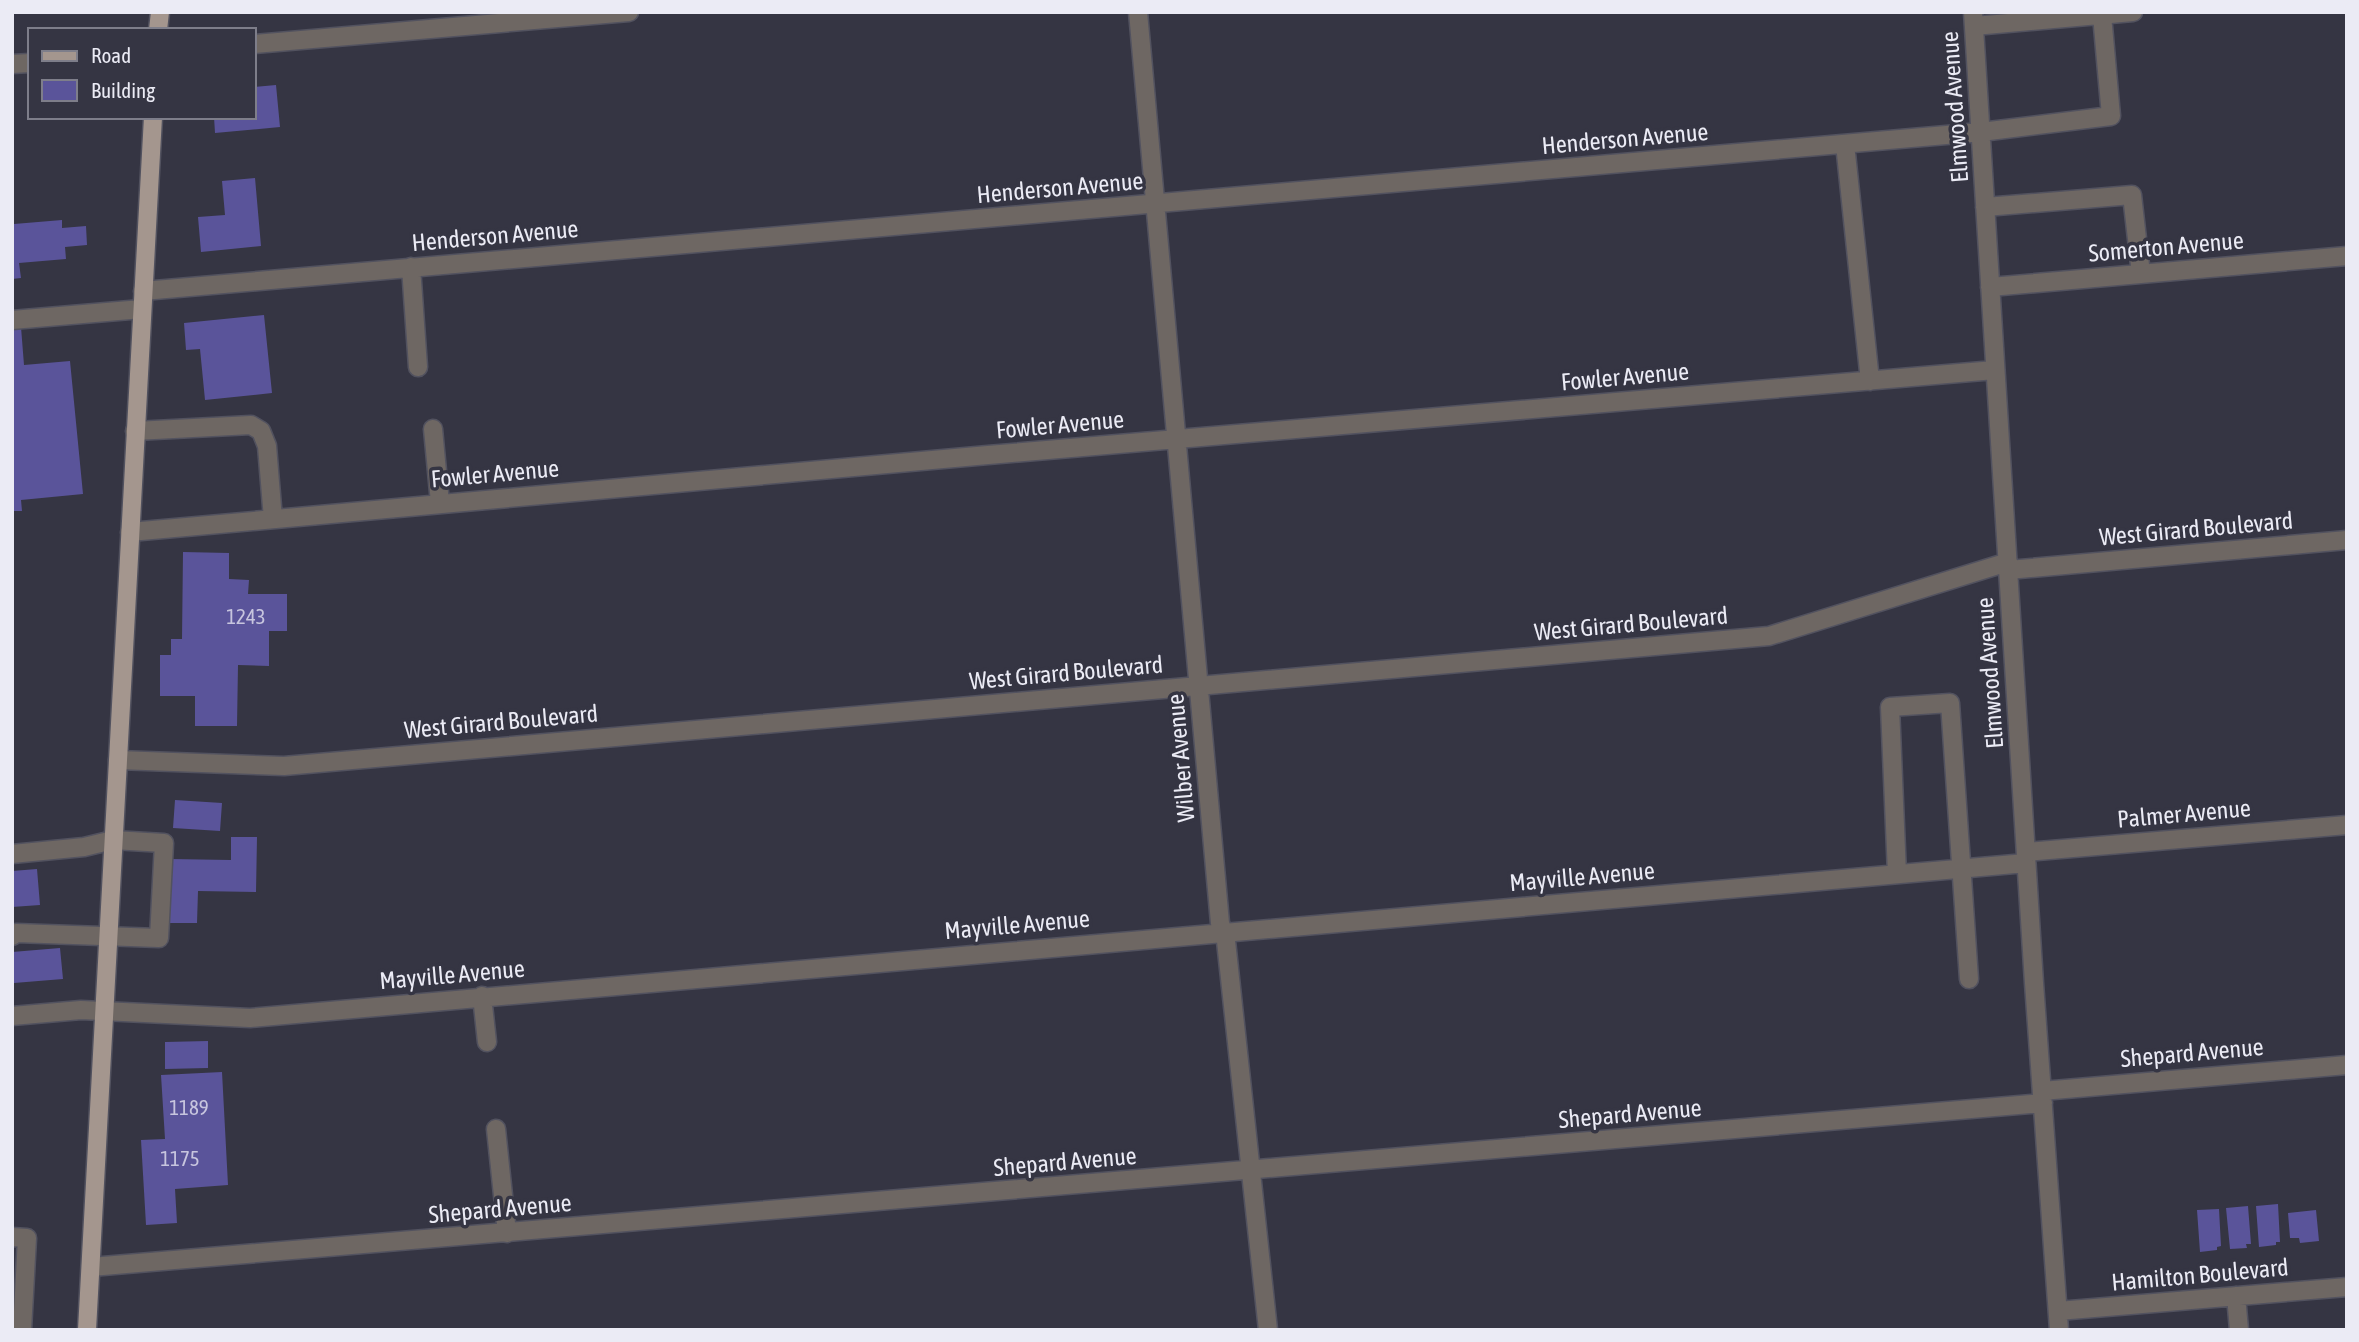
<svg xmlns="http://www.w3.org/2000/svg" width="2359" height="1342" font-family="'Asap Condensed',sans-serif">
	<rect width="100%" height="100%" fill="#353543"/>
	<!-- building -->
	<path fill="#5a549a" d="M276 85 280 127 215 133 214 117H254V87Z
		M255 178 261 246 201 252 198 217 225 215 222 181Z
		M62 220V228L86 226 87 245 65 247 66 259 19 263 21 278 12 279 14 224Z
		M264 315 272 393 205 400 200 349 186 350 184 323Z
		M12 327H21L24 365 70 361 83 494 21 500 22 511H12Z
		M183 552 229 553V579L249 580 248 594H287V631H269V666L238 665 237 726H195V696H160V655H171V639H182Z
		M175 800 222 803 220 831 173 828Z
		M231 837H257L256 892 198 891 197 923H169L170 859 231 860Z
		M37 869 40 905 12 907V871Z
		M60 948 63 979 14 983 12 952Z
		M208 1041V1068L165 1069V1042Z
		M222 1072 228 1185 175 1189 177 1223 146 1225 141 1140 165 1139 161 1075Z
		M2278 1204 2280 1242H2276V1245L2259 1247 2256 1206Z
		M2248 1206 2251 1244H2246L2247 1248 2230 1249 2226 1208Z
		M2219 1209 2221 1246 2217 1247V1250L2200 1252 2197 1210Z
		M2316 1210 2319 1241 2300 1243 2299 1238H2290L2288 1213Z"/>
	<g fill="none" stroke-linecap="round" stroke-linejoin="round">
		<!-- minor casing -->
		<g stroke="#52525f" stroke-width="21">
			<path id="minor" d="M1138 12 1220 923 1226 941 1268 1330
				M1973 12 2034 983 2059 1330
				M1974 26 2133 12
				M254 44 629 12
				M12 64 30 63
				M1845 144 1870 381
				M1985 207 2132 195 2141 274
				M411 267 418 367
				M1990 287 2347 256
				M143 291 1981 132 2111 116 2102 15
				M12 320 142 309
				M433 429 440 503
				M135 431 251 425 261 431 267 446 273 519
				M130 532 988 455 1995 370
				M2008 570 2347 540
				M118 760 284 766 1769 636 2008 562
				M2026 852 2347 825
				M12 854 84 847 113 840 164 843 159 938 16 933 12 936
				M1897 874 1890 707 1950 703 1969 979
				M482 996 487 1042
				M12 1016 81 1010 250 1018 2026 863
				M2042 1091 2347 1065
				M496 1129 507 1233
				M12 1237 27 1238 22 1330
				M91 1267 2043 1103
				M2236 1296 2239 1330
				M2058 1311 2347 1287"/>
		</g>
		<!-- major casing -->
		<g stroke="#52525f" stroke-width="21">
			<path id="major" d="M158 30 160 12
				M87 1330 153 117"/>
		</g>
		<!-- minor -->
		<use href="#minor" stroke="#6e6763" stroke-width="18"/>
		<!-- major -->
		<use href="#major" stroke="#a4968e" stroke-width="18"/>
	</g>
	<g text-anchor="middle" stroke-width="7" stroke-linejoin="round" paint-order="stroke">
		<!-- number labels -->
		<g font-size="21" fill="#c7c5de">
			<text x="246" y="624">1243</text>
			<text x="189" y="1115">1189</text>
			<text x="180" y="1166">1175</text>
		</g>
		<!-- street labels -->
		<g font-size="24" fill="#ebebf5" stroke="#353543">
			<text transform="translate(1955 107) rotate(-94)" y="8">Elmwood Avenue</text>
			<text transform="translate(1625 139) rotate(-5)" y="8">Henderson Avenue</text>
			<text transform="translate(1060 188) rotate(-5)" y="8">Henderson Avenue</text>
			<text transform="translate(495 236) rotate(-5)" y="8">Henderson Avenue</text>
			<text transform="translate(2166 247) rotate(-5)" y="8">Somerton Avenue</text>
			<text transform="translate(1625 377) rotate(-5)" y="8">Fowler Avenue</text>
			<text transform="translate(1060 425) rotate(-5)" y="8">Fowler Avenue</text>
			<text transform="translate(495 474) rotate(-5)" y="8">Fowler Avenue</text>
			<text transform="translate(2196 529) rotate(-5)" y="8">West Girard Boulevard</text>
			<text transform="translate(1631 624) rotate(-5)" y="8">West Girard Boulevard</text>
			<text transform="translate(1066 673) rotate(-5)" y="8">West Girard Boulevard</text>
			<text transform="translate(1990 673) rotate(-94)" y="8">Elmwood Avenue</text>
			<text transform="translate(501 722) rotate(-5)" y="8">West Girard Boulevard</text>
			<text transform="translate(1181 758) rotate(-95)" y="8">Wilber Avenue</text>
			<text transform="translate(2184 814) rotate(-5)" y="8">Palmer Avenue</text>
			<text transform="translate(1582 877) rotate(-5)" y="8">Mayville Avenue</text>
			<text transform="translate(1017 925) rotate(-5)" y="8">Mayville Avenue</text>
			<text transform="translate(452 975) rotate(-5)" y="8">Mayville Avenue</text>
			<text transform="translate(2192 1053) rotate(-5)" y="8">Shepard Avenue</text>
			<text transform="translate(1630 1114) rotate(-5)" y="8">Shepard Avenue</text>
			<text transform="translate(1065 1162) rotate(-5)" y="8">Shepard Avenue</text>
			<text transform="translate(500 1209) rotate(-5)" y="8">Shepard Avenue</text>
			<text transform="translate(2200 1275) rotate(-5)" y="8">Hamilton Boulevard</text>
		</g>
	</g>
	<!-- border -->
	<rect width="2359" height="1342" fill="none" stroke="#ebebf5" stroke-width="28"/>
	<!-- legend -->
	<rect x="28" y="28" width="228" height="91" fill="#353543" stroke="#7e7e8a" stroke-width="2"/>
	<rect x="42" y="51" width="35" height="10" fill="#a4968e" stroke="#7e7e8a" stroke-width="2"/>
	<text x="91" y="63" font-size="21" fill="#ebebf5">Road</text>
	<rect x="42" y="80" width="35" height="21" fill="#5a549a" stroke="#7e7e8a" stroke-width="2"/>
	<text x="91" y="98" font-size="21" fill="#ebebf5">Building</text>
</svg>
